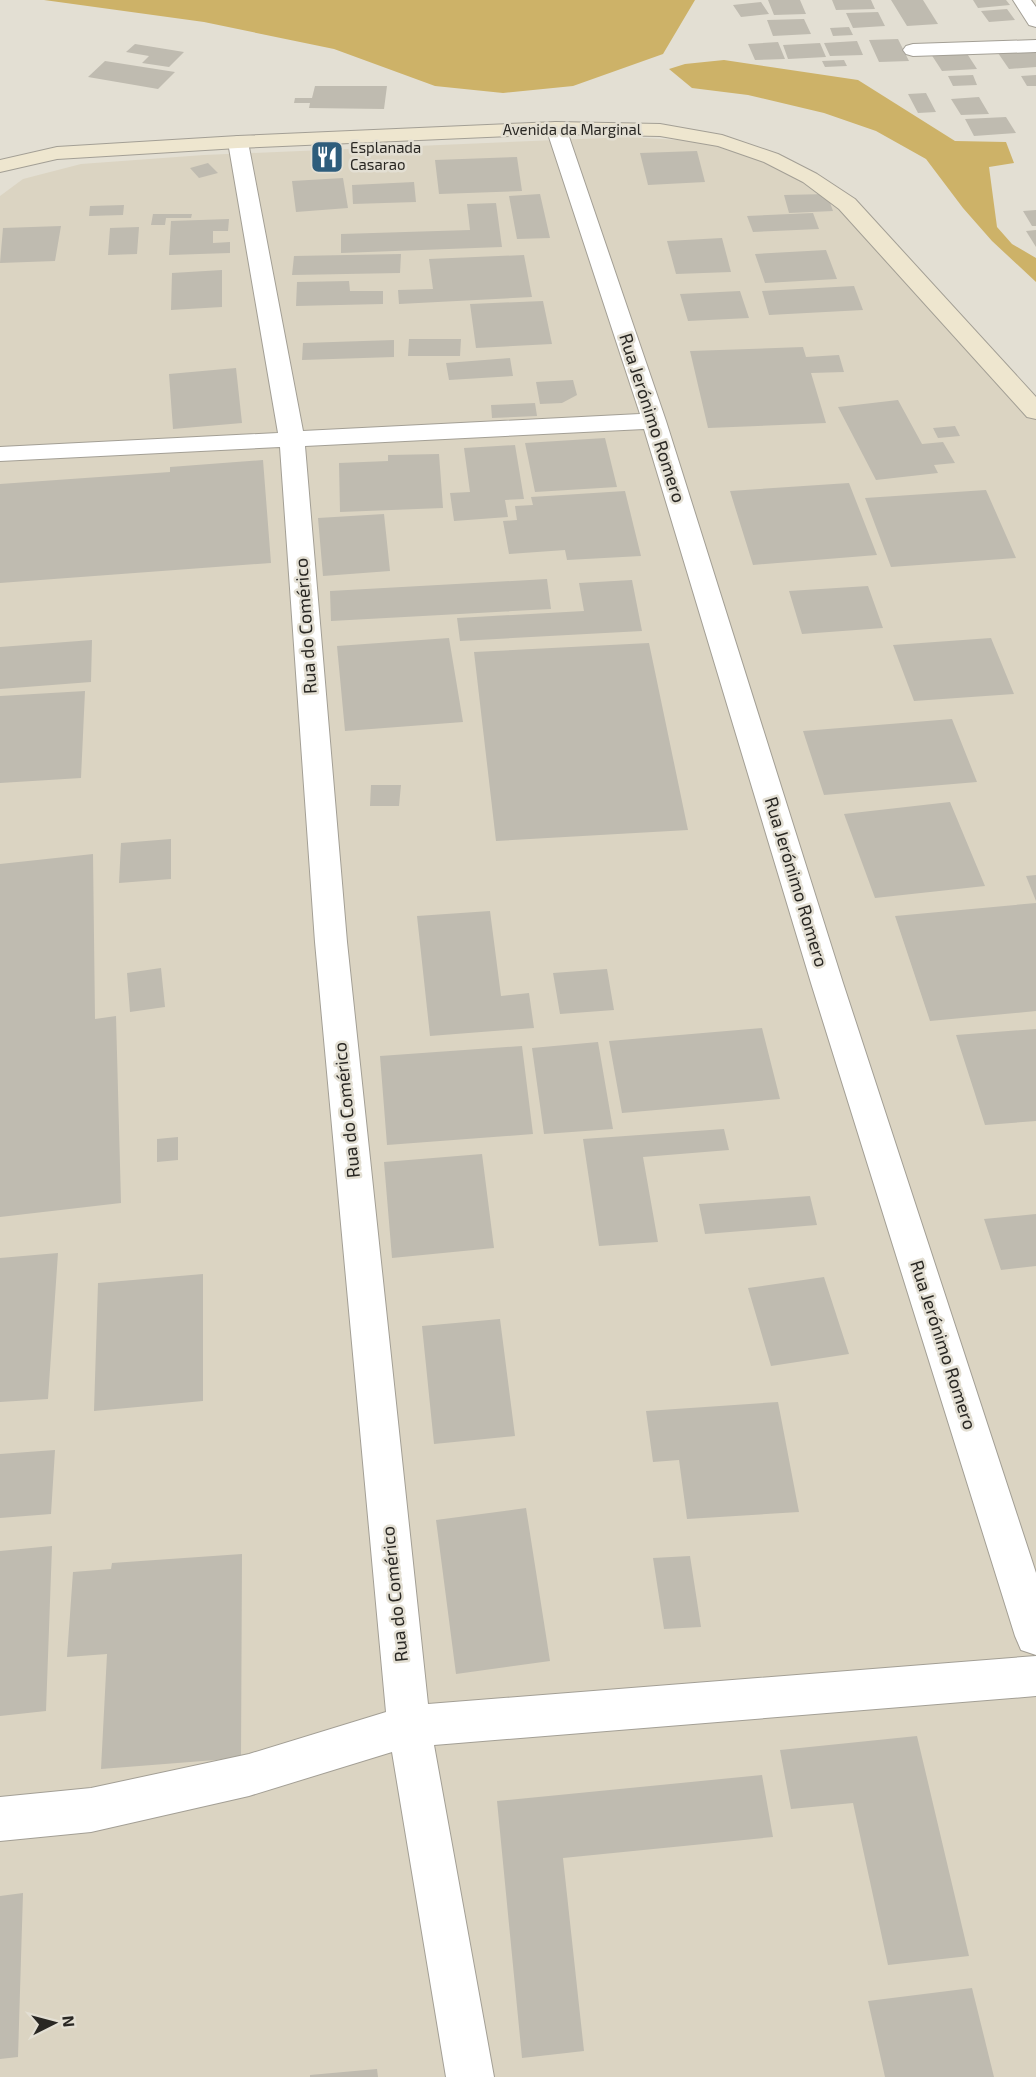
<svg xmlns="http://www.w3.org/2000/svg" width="1036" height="2077" font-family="'Exo 2',sans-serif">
	<rect width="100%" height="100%" fill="#e3dfd3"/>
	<!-- built -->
	<path fill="#dbd4c2" d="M629 137 712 142 763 160 811 181 1036 403V2077H0V196L23 179 81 164 204 155Z"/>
	<!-- water -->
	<path fill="#cdb268" d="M44 0H695L663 54 573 86 503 93 435 86 334 49 204 22Z
		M724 60 858 80 955 141 1006 142 1014 163 989 167 997 227 1012 244 1036 258V282L992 241 963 208 926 159 876 131 824 113 748 95 692 88 669 69 685 64Z"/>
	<!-- building -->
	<path fill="#bfbbb0" d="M768 0H800L806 14 774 15Z
		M832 0H871L875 9 836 10Z
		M891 0H923L938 24 907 26Z
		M973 0H1006L1010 5 978 8Z
		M761 2 769 14 741 17 733 5Z
		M1007 9 1015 20 989 22 981 11Z
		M878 12 885 26 853 28 846 13Z
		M804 19 811 34 773 36 767 20Z
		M849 27 853 35 833 36 830 28Z
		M898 39 909 61 879 62 869 40Z
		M857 41 863 55 830 56 824 43Z
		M778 42 785 59 755 60 748 44Z
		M820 43 826 57 788 59 783 45Z
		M135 44 184 52 169 67 142 63 149 56 126 52Z
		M1036 51V67L1009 69 998 53Z
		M966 52 977 69 942 71 931 54Z
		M844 60 847 66 825 67 822 61Z
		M105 61 175 72 158 89 88 77Z
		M973 75 977 85 953 86 948 76Z
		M1036 75V86H1027L1021 76Z
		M315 86H387L384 109 309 108 310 103H294L295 98H312Z
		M926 93 936 112 918 113 908 94Z
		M979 97 989 114 961 115 951 99Z
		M1006 117 1016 133 974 136 965 119Z
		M697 151 705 182 648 185 640 153Z
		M517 157 522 191 439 194 435 160Z
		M208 163 218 173 199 178 190 168Z
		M343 178 348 208 296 212 292 181Z
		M414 182 416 202 353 204 352 185Z
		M540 194 550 238 517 239 509 196Z
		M827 194 833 211 789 213 784 195Z
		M496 203 502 247 341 253V234L470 230 467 204Z
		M124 205 123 215 89 216 90 206Z
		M1036 210V226H1032L1023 211Z
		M813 213 819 229 753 232 747 216Z
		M153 214H192L191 218H166L165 225H151Z
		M229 219 228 231H213V243L230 242V253L169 255 171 221Z
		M61 226 55 261 0 263 3 228Z
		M139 227 137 254 108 255 110 228Z
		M1036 230V247L1026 231Z
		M722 238 731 272 676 274 667 241Z
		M826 250 837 279 765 283 755 254Z
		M401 254 400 273 292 275 294 256Z
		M524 255 532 297 399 304 398 290 433 289 429 259Z
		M222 270V307L171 310 172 273Z
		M349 281 350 291H383V304L296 306 297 282Z
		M854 286 863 310 769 315 762 291Z
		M740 291 749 318 688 321 680 294Z
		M543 301 552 344 476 348 470 304Z
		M409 339H461L460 356H408Z
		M394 340V357L302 360 303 343Z
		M803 347 806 357 839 355 844 372 811 373 826 423 708 428 690 351Z
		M510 358 513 376 449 380 446 363Z
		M236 368 242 423 173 429 169 374Z
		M573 380 577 395 562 403 540 404 536 382Z
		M898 400 922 444 943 442 955 463 934 465 938 473 876 480 838 407Z
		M535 403 537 416 492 418 491 405Z
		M955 426 960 436 938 438 933 428Z
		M605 438 617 487 535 492 525 443Z
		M515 445 524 499 505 500 508 517 454 521 450 493 470 492 464 448Z
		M439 454 443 508 340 512 339 463 388 461V455Z
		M263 460 271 563 0 583V484L170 472V467Z
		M849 483 877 555 753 565 730 491Z
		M986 490 1016 558 891 567 865 498Z
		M625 491 641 556 567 560 565 550 509 554 503 521 517 520 515 506 533 505 531 497Z
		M384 514 390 571 323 576 318 518Z
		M547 579 551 609 331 621 330 591Z
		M632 580 642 631 460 641 457 618 584 611 579 583Z
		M868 586 883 628 802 634 789 591Z
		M449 638 463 722 345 731 337 646Z
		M991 638 1014 694 914 701 893 645Z
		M92 640 91 682 0 689V647Z
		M649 643 688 830 496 841 474 652Z
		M85 691 81 778 0 783V696Z
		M952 719 977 782 824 795 803 731Z
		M371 785H401L399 806H370Z
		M950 802 985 886 875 898 844 814Z
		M171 839V879L119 883 121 843Z
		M93 854 95 1019 116 1016 121 1203 0 1217V864Z
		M1036 875V901L1026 876Z
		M1036 903V1011L930 1021 895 916Z
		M490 911 501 996 529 993 534 1028 430 1036 417 916Z
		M161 968 165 1007 130 1012 127 973Z
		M607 969 614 1010 560 1014 553 973Z
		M762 1028 780 1099 622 1113 609 1041Z
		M1036 1029V1121L985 1125 956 1035Z
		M598 1042 613 1129 544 1134 532 1048Z
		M522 1046 533 1134 387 1145 380 1056Z
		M724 1129 729 1150 643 1157 658 1242 599 1246 583 1139Z
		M178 1137V1160L157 1162V1139Z
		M482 1154 494 1248 392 1258 384 1162Z
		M810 1196 817 1225 705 1234 699 1204Z
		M1036 1214V1266L1001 1270 984 1219Z
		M58 1253 48 1399 0 1402V1258Z
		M203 1274V1401L94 1411 98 1283Z
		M824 1277 849 1354 771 1366 748 1288Z
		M500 1319 515 1436 434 1444 422 1326Z
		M778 1402 799 1512 687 1519 679 1460 653 1462 646 1411Z
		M55 1450 51 1514 0 1518V1454Z
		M526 1508 550 1661 456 1674 436 1520Z
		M52 1546 46 1711 0 1716V1551Z
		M242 1554 241 1758 101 1769 107 1654 67 1657 73 1572 111 1569 112 1563Z
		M690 1556 701 1627 664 1629 653 1558Z
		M917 1736 969 1956 888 1965 853 1803 791 1809 780 1750Z
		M762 1775 773 1837 563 1858 584 2051 522 2058 497 1801Z
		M23 1893 18 2057 0 2059V1896Z
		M972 1988 994 2077H885L868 2001Z
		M377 2069 378 2077H310V2075Z"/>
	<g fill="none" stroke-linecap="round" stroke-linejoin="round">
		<!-- street casing -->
		<g stroke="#a39f95" stroke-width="2">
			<path id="street" d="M1013 0H1031L1036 7V27L1029 25Z
				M1036 40V52L913 56 906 54 903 50 906 46 913 44Z
				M556 122 563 124 566 128 666 421 843 983 1036 1573V1655L1021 1650 1015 1636 811 983 644 429 305 446 347 942 428 1704 1036 1656V1696L434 1745 494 2077H446L392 1752 249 1796 91 1832 0 1841V1797L91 1788 249 1754 386 1712 315 942 280 447 0 461V447L278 433 228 142 231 138 238 136 245 138 248 142 303 431 640 414 546 128 549 124Z"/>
		</g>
		<!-- secondary casing -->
		<g stroke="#a39f95" stroke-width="2">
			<path id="secondary" d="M556 122 660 124 722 135 778 154 817 174 855 199 1036 397V419L1027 417 839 209 803 182 764 162 718 146 660 136 556 134 238 148 57 159 0 172V160L57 147 238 136Z"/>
		</g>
		<!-- street -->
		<use href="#street" fill="#fff" fill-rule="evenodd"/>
		<!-- secondary -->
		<use href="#secondary" fill="#eee6cf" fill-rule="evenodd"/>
	</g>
	<!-- icons -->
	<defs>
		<g id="restaurant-square" transform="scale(1.725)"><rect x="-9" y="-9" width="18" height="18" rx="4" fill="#2e5d7c" stroke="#e3dfd3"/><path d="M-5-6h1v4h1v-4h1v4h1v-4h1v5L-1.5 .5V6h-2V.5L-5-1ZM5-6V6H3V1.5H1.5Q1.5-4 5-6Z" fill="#fff"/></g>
	</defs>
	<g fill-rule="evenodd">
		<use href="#restaurant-square" x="327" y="157"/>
	</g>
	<g text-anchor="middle" stroke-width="5" stroke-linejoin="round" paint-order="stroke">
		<!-- far-street labels -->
		<g font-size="15" fill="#292723" stroke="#e3dfd3">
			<text x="572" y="135">Avenida da Marginal</text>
		</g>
		<!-- far-poi labels -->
		<g font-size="15" fill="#292723" stroke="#e3dfd3" text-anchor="start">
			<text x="350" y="153">Esplanada<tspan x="350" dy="17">Casarao</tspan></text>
		</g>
		<!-- street labels -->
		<g font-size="18" fill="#292723" stroke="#e3dfd3">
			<text transform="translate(652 418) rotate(72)" y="6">Rua Jerónimo Romero</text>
			<text transform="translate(306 626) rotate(-94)" y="6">Rua do Comérico</text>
			<text transform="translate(796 882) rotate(73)" y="6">Rua Jerónimo Romero</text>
			<text transform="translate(347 1110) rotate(-96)" y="6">Rua do Comérico</text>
			<text transform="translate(943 1345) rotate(72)" y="6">Rua Jerónimo Romero</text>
			<text transform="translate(395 1594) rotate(-96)" y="6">Rua do Comérico</text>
		</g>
	</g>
	<!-- north arrow -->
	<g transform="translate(54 2023) rotate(84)" stroke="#e3dfd3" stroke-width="4.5" paint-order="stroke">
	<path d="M0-4.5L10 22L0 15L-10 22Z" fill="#292723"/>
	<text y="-9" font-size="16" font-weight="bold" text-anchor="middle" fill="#292723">N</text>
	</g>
</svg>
